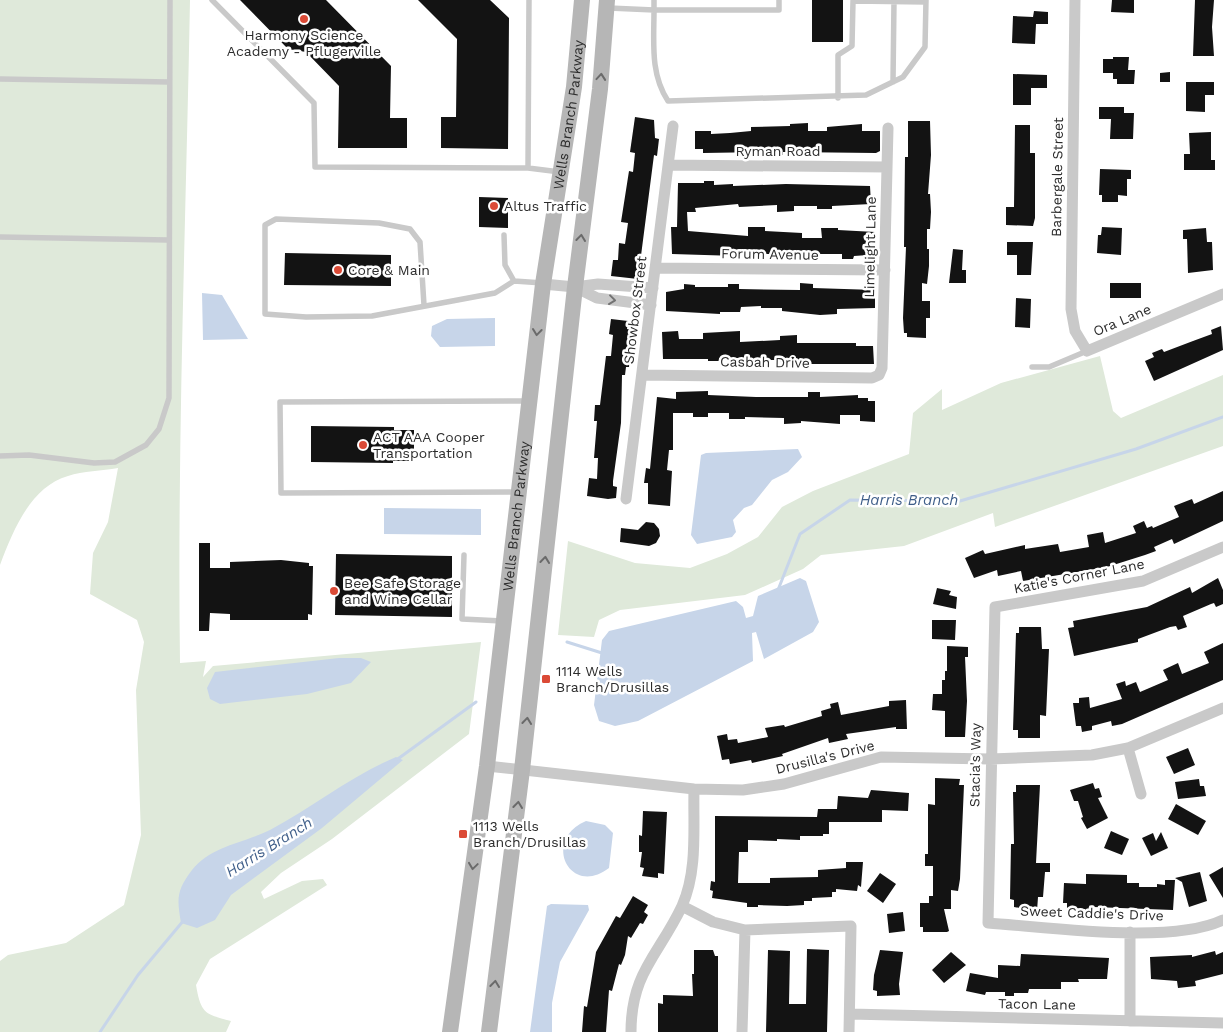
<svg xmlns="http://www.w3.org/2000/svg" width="1223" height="1032" font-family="'Work Sans',sans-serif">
	<rect width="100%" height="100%" fill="#fff"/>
	<!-- green -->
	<path fill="#dfe9da" d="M0 0H190C186 221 177 442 180 663L206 661 203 677 213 666 481 642 469 734 332 839 281 873 261 892 264 899 302 881 323 879 327 885 210 959 196 985C201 1014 205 1014 231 1021L226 1032H0V961L8 955 66 943 124 905 141 835 136 690 144 642 137 620 90 594 93 553 108 522 118 468C102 471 83 471 68 476 30 487 13 531 0 565Z
		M1100 356 1113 411 1121 418 1223 375V446L995 527 993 513 904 546 821 555 803 569 745 595 620 610 599 620 594 637 558 635 568 541 635 563 690 568 727 554 758 537 782 507 813 491 909 454 913 413 942 389V410L1001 383Z"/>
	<!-- water -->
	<path fill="#c7d5e9" d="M202 293 222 295 248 339 203 340Z
		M495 318V346L440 347 431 336 432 326 447 319Z
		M798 449 802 457 788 472 772 480 752 505 744 508 733 520 736 532 732 537 697 544 691 535 701 455 706 453Z
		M384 508 481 509V535L384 534Z
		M800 578 806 581 819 622 813 632 764 659 756 632 752 633 753 661 638 721 615 726 599 721 594 705 602 640 609 631 736 601 743 607 746 618 753 616 758 596Z
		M339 658H361L371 662 351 683 307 694 220 704 210 699 207 688 215 672Z
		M396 757 403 760 322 828 231 895 215 920 197 928 181 923C177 899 176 891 192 870 211 846 244 843 270 830 313 807 351 776 396 757Z
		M586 821 605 825 613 833 609 868C570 898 541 840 586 821Z
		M551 904 588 905 589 910 560 962 552 1003V1032H530L547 906Z"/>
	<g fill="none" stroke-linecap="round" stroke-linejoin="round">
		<!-- stream -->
		<path stroke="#c7d5e9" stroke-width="3" d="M778 590 800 534 850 500 960 501 1136 449 1223 417
			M567 642 602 653
			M395 761 476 702
			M100 1032 138 975 184 920"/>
	</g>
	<!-- building -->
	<path fill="#131313" d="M240 0H326L391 66 390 118H407V148H338L339 86 306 52 288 49Z
		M418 0H490L509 18 508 149 441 148V117H456L457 39Z
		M812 0H843V42H812Z
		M1112 0H1134V13L1111 12Z
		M1195 0H1214L1212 27 1214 56H1193Z
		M1034 11 1048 12V24H1036L1035 44 1012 43 1013 16 1033 17Z
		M1113 57H1129L1128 70H1135L1134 84H1117V79H1113V73H1103V59H1113Z
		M1170 72V82H1160V73Z
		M1013 74 1047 75V88H1031V105H1013Z
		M1186 82H1214V95H1205V112L1186 111Z
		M1099 107H1124V113H1134L1133 139H1110L1111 119H1099Z
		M635 117 654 120 655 138 659 139 657 156 654 155 638 279 611 276 613 260H618L619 243 625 244 628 223 621 222 629 171 633 172 635 153 630 152Z
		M908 121H930L931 155 928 194H930L931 212 930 229H927V249H929V266L927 284 922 283V301H930V318H926V338L907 337V333H904L903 318 906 247H904L905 157H908Z
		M808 123V131H827V127L862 124V131H880V151L876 153 788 152H783V155H771V152L703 153V149H695V131H711V134L730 133 751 131V127L790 126V124Z
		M1015 125H1030V153H1035V218L1033 226 1006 225V207H1014Z
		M1211 132V160H1215V170H1184V154H1190L1189 133Z
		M1100 169 1131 170V179H1127V196L1118 195V202H1102V195H1099Z
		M704 181H714V185L733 184V186L786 184 870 186 871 204 832 206V209H817V206H794V211L777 212V205L739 207 738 204 695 208 696 212H687L688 231 748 236V227H765V231L802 233V238H822L821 228H838V230L875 232 876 251H868V255L854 256 853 259H842V254H737V256L672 254 671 227H677L678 183H704Z
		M479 197 508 198V228L479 227Z
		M1102 227 1122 228 1121 255 1097 253 1098 235H1101Z
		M1206 228 1207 242H1212L1213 270 1188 273 1187 239H1183V230Z
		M1007 242H1033L1031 275H1017V255H1007Z
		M953 249 963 250 962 270H966V283H949Z
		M285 253 391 255V286L284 285Z
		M800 283 813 284V288L875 290V308L837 309V314L820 315 782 311V308H761V306L741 307 740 312H720V314L666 311V292L684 289V284L695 285V287H728V284H739V289L800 290Z
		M1110 283H1141V298H1110Z
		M1016 298 1031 299 1030 328 1015 327Z
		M611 319 628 321 627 329 632 330 629 367H626L625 375H622L621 423 613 481V486L617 487 616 498 608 499 587 496 589 478 597 479 598 458H594L597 421H594L595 405H600L606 356H611L613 335 609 334Z
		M1221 326 1223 350 1154 381 1145 361 1154 357 1152 353 1162 349 1164 352 1193 341 1212 334 1211 330Z
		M678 331 679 339H703V333L740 331V342L780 340V336L797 335V343H856V346H873L874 364H802L780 362V360H743V358H719V361H708V359H663L662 332Z
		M708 391V395L756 397H808V392H820V397L858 395V398H868V401H875V422L860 421V415H840V424L801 421V423L784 424V418L745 417V419H729V413H708V417H693V413H673V450H669L667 470 672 471 670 506 648 504V483H644L646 468 650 469 657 397 676 399V392Z
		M311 426 394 427V430H414V461H393V463L311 462Z
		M1223 491V521L1174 544 1172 539 1154 547 1156 551 1145 555 1107 567 1023 581 1021 571 998 576 997 570 974 578 965 558 983 550 985 554 1025 545V549L1058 544 1060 552 1089 547 1087 535 1103 532 1105 543 1136 533 1133 526 1144 521 1147 528 1152 526 1153 528 1179 517 1174 506 1192 499 1194 504Z
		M646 522 654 523 659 529 660 536 656 543 649 546 620 542 621 528 638 530Z
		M199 543H210V568H230V562L281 560 309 563V566H313L312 615 308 614V620H230V614L210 613 209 631H199Z
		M336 554 452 556V617L335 615Z
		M1218 578 1223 590V604L1216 607 1214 603 1211 604 1183 616 1187 627 1178 630 1176 626 1170 627 1138 639V642L1074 656 1068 628 1074 627 1073 621 1147 607 1190 587 1192 593Z
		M937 588 951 591 949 595 957 597 956 609 933 604Z
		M932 620H956L955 640 932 639Z
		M1019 627H1041L1042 649H1049L1046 716 1040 715V738H1018V730H1013L1016 633H1019Z
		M1223 643V680L1122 724 1112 726 1111 721 1092 726V730L1082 732 1081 726H1076L1073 703H1079V698L1089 697 1090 708 1122 699 1116 684 1125 681 1126 686 1136 682 1140 692 1168 680 1163 670 1178 663 1182 674 1209 663 1204 652Z
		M947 646 968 647V657H965L967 701 965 737H945V711L932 710 933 694H942V680H945V671H947Z
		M906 700 907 729H896V727L846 734 848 739 829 743 828 738 782 754 783 756 752 763 751 760 730 764 729 759 722 760 717 736 727 734 728 740 737 739 738 743 768 737 765 728 784 725 785 727 822 716 821 711 831 708 830 704 838 702 841 715 889 706V701Z
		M1188 748 1195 765 1174 774 1166 757Z
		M935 778 960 779 959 785H964L960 879 958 891 951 890V909H944L949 931 947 932H923V927H920V903H929V896H933V866H925V854H928V804L935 805Z
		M1199 779 1200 786H1204L1206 796 1178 799 1175 782Z
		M1093 783 1095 789 1099 788 1102 797 1098 798 1108 818 1087 829 1081 818 1083 817 1078 801H1074L1070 790Z
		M1016 785H1040L1036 863H1050V872H1045L1043 897H1038L1037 911 1014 907V900L1010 899 1011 844H1014L1013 792H1016Z
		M871 790 909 793 908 811 882 810V822H829V834H823V836H800V840L777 839V841L748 840V852H739L738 883H770V878L818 877V870L846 868V862H863L861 887 858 885 857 891 836 889V892H832V897L812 898V901H804V905L787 906 758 905V907H747V903L712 898 713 891 710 890 711 881 715 882V816L817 817 818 809H837L838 796 868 798Z
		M1176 804 1206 821 1198 835 1168 819Z
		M643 811 667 812 664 874 658 873V878L642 876 644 868 640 867 642 852H639V835L642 836Z
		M1111 831 1129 839 1122 855 1104 848Z
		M1161 832 1168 848 1151 856 1142 838 1153 833 1156 841Z
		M1223 867V898L1209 875Z
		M1200 872 1207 901 1189 907 1182 882 1175 878Z
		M880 873 896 884 883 903 867 891Z
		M1086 874 1127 875V883H1139V887H1157V884L1165 885V880H1175L1173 910 1094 907V912H1085V909L1067 908V903H1063L1064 883 1086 884Z
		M633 896 648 905 644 912 648 915 643 924 640 923 631 938 628 936 625 955 621 965 619 964 612 991 609 990 606 1032H582L584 1006 587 1007 596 952 616 916 620 918Z
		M903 912 905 931 889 933 887 914Z
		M807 949 829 950 827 1032H766L768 950 790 951 789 1004H806Z
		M694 950H713L715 956H718V1032H658V1003L663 1004V995L693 996 692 974H694Z
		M880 950 903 952 899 984 900 995 877 996V991L873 990 874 975Z
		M1215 951 1216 955 1223 952V974L1195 981 1196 986 1178 988 1177 981 1151 979 1150 957 1192 955V957Z
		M951 952 966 965 944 983 932 970Z
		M1021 954 1109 958 1107 979H1078L1079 982H1061V989H1029L1028 993H1014V996H1005V992H986L985 995 966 991 970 973 998 978V965L1020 966Z"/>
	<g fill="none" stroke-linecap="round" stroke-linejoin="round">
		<!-- lane -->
		<path stroke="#c9c9c9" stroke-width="5.5" d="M212 0 314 103 315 167 528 168 560 172
			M779 0V10H654C654 42 650 74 668 101L866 95 903 77 925 47 926 0
			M609 8 654 10V0
			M0 79 169 82
			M893 82 894 1
			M838 98V55L852 46 853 1 926 2
			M528 168 529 0
			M504 235 505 265 514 281
			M0 237 168 240
			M424 305 420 242 410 229 379 223 276 219 265 225V314L306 317 372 316 495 293 514 281 543 283
			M1032 367H1049L1087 351
			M0 456 29 455 94 463 115 462 146 445 159 429 169 398 170 0
			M517 492 281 493 280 402 527 401
			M464 555 462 619 502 621"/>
		<!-- street -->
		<path stroke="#c9c9c9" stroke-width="11" d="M1075 0 1071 309 1075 331 1087 351 1223 294
			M668 165 887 167
			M655 268 885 270
			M543 284 575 287 598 284 653 288
			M575 287 597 298 651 305
			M642 375 872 378 879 375 882 368 888 128
			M626 499 673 126
			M1223 547 1143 581 995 607 988 923C1048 927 1171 945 1223 920
			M1128 748 1141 794
			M487 766 694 789 743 790 784 784 881 757 990 759 1092 755 1128 748 1223 708
			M682 906 713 922 745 930 851 926 849 1032
			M1130 932V1021
			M850 1014 1223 1023
			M631 1032C631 972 659 955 682 906 698 871 693 826 694 789
			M742 1032 745 930"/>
		<!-- secondary -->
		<g stroke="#b6b6b6" stroke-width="16">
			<path id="s1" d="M450 1032 487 766 543 284 574 87 582 0"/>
			<path d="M489 1032 522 770 575 287 600 89 607 0"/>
		</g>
	</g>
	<!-- one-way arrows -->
	<defs><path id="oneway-chevron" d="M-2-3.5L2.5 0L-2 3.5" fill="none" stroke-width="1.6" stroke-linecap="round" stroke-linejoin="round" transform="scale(1.25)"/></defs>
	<g stroke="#6a6a6a">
		<use href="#oneway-chevron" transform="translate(601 77) rotate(-85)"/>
		<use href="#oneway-chevron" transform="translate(581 238) rotate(-83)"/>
		<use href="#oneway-chevron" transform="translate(537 332) rotate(97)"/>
		<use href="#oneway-chevron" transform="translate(545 560) rotate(-84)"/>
		<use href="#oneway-chevron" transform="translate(527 721) rotate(-84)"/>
		<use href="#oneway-chevron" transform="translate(518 805) rotate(-83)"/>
		<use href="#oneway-chevron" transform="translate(473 866) rotate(98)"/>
		<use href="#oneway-chevron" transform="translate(495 984) rotate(-83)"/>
	</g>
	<use stroke="#737373" href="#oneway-chevron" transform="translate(612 300) rotate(7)"/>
	<!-- markers -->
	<g fill="#db4a36" stroke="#fff" stroke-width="2">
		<circle cx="304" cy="19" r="5"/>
		<circle cx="494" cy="206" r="5"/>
		<circle cx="338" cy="270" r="5"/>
		<circle cx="363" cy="445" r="5"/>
		<circle cx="334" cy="591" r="5"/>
		<rect x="541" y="674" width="10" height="10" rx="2.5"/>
		<rect x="458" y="829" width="10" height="10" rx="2.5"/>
	</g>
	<g text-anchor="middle" stroke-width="5" stroke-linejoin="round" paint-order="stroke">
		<!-- poi labels -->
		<g font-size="14" fill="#2c2c2c" stroke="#fff" text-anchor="start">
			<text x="304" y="40" text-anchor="middle">Harmony Science<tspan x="304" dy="16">Academy - Pflugerville</tspan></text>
			<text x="504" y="211">Altus Traffic</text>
			<text x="348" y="275">Core &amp; Main</text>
			<text x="373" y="442">ACT AAA Cooper<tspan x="373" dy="16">Transportation</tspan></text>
			<text x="344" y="588">Bee Safe Storage<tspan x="344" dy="16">and Wine Cellar</tspan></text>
			<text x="556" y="676">1114 Wells<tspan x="556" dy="16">Branch/Drusillas</tspan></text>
			<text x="473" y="831">1113 Wells<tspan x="473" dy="16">Branch/Drusillas</tspan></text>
		</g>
		<!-- street labels -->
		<g font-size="14" fill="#2c2c2c" stroke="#fff">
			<text dy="5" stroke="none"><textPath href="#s1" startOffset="925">Wells Branch Parkway</textPath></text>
			<text x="778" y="156">Ryman Road</text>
			<text transform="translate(1057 177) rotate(-89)" y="5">Barbergale Street</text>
			<text transform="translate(870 247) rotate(-89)" y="5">Limelight Lane</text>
			<text transform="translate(770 254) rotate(1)" y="5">Forum Avenue</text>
			<text transform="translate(635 310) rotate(-83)" y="5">Showbox Street</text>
			<text transform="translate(1122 320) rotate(-23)" y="5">Ora Lane</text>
			<text transform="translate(765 362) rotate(1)" y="5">Casbah Drive</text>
			<text dy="5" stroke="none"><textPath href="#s1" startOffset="520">Wells Branch Parkway</textPath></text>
			<text transform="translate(1079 576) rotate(-11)" y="5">Katie's Corner Lane</text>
			<text transform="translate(825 757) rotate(-14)" y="5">Drusilla's Drive</text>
			<text transform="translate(975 765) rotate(-89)" y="5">Stacia's Way</text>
			<text transform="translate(1092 913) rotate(2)" y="5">Sweet Caddie's Drive</text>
			<text transform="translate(1037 1004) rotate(1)" y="5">Tacon Lane</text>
		</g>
		<!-- water labels -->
		<g font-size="15" font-style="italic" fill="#3f5e89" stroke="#fff">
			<text x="909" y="505">Harris Branch</text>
			<text transform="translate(269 847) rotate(-32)" y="5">Harris Branch</text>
		</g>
	</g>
</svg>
